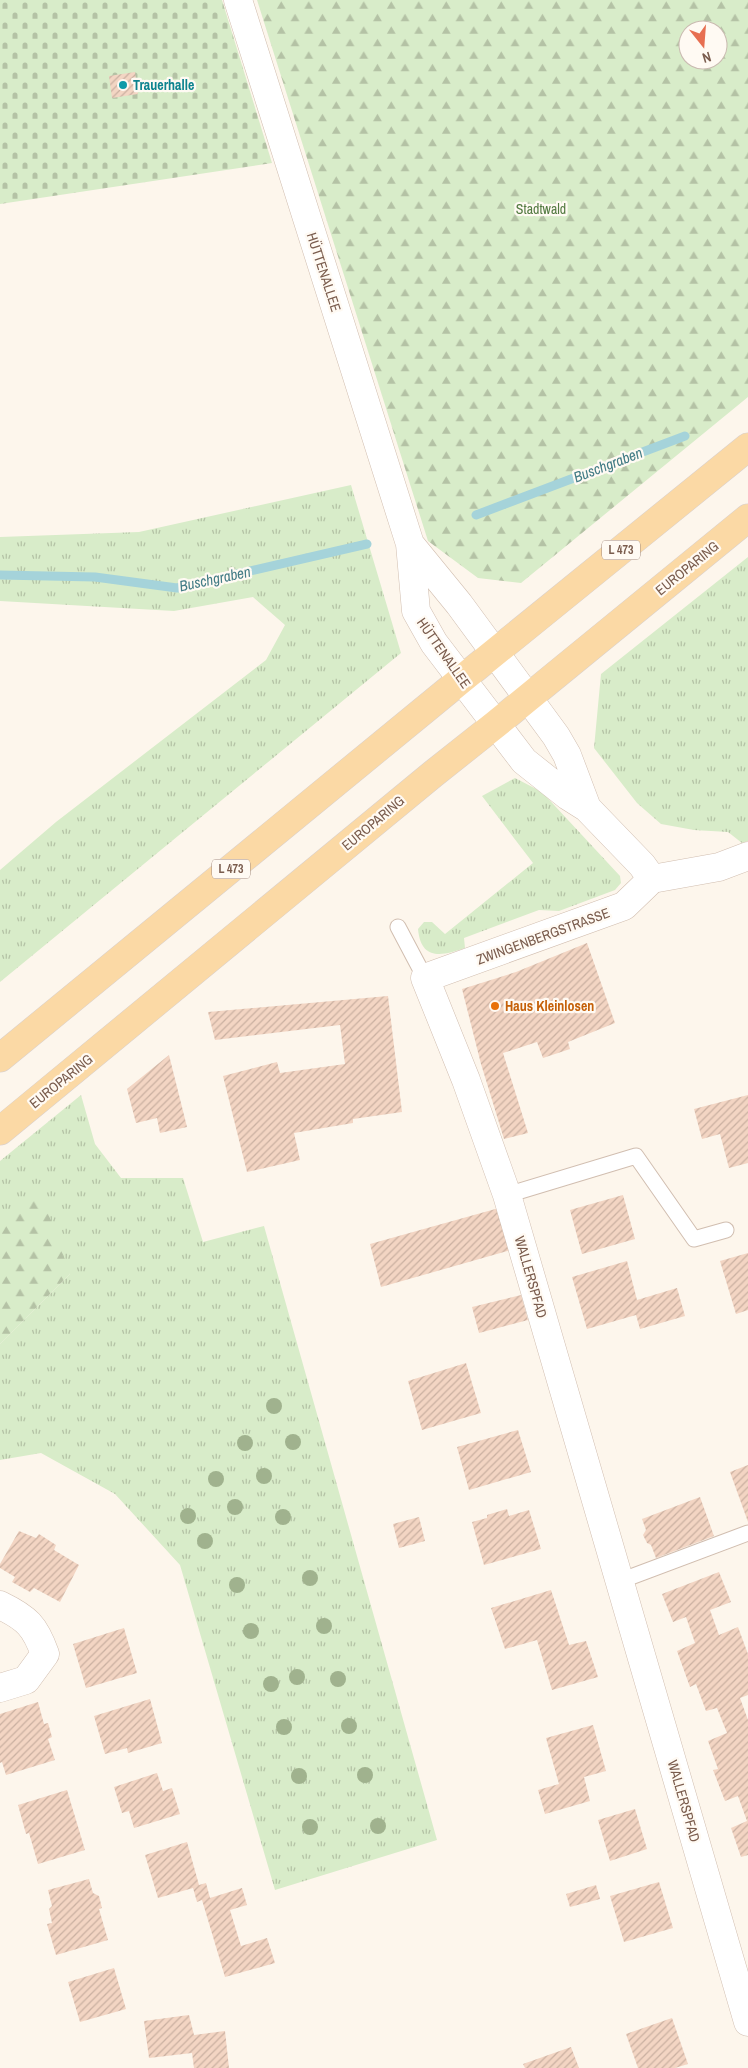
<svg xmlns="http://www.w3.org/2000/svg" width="748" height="2068" font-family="'Archivo Narrow',sans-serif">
	<defs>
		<pattern id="grass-tufts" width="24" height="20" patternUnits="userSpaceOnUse" patternTransform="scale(1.25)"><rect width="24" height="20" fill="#d8ecc9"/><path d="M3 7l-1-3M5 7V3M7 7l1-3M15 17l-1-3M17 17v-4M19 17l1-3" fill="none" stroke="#b4c2a5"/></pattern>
		<pattern id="forest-firs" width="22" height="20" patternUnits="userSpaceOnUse" patternTransform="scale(1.25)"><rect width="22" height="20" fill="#d8ecc9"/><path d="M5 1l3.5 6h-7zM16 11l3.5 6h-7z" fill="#b4c2a5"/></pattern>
		<pattern id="cemetery-stones" width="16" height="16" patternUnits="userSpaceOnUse" patternTransform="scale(1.25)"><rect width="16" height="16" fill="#d8ecc9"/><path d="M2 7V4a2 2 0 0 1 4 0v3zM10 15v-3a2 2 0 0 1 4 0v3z" fill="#b4c2a5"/></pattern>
		<pattern id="building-hatch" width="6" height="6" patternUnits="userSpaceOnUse" patternTransform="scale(1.25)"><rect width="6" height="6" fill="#f3d5c3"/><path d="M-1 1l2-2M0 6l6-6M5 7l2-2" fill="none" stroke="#cab0a1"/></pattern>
	</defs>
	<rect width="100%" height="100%" fill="#fdf6ec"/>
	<!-- grass -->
	<path fill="url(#grass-tufts)" d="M351 485 401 653 0 982V870L56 822 266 660 285 625 253 597 174 611 0 601V537L139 532Z
		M748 557V841L742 843 728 832 694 830 661 824 637 803 594 748 601 674Z
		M515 778 542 792 620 876 621 883 615 890 559 911 539 910 464 938 465 948C442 956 421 961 418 929L424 922H432L445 934 533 863 482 796Z
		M81 1095 95 1144 121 1178H183L203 1242 264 1226 437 1840 275 1890 180 1565 115 1494 41 1453 0 1460V1344L70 1274 0 1227V1161Z"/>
	<!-- forest -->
	<path fill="url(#forest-firs)" fill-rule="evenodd" d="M257 0H748V397L521 583 478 578 428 541ZM688 30H718V60H688Z
		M41 1192 70 1274 0 1344V1227Z"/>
	<!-- cemetery -->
	<path fill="url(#cemetery-stones)" d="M0 0H222L272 163 0 204Z"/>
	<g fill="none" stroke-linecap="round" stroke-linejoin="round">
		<!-- stream -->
		<path stroke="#a5d3da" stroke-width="9" d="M476 515 685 436
			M0 575 95 577 177 588 367 544"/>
	</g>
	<!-- building -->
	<path fill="url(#building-hatch)" d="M135 72 138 94 112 98 109 76Z
		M587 943 615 1023 568 1042 570 1049 543 1058 537 1042 503 1053 528 1133 504 1139 481 1064 462 989 516 972Z
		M388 996 402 1112 353 1119V1123L294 1133 300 1160 247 1172 223 1076 277 1062 280 1073 345 1064 340 1025 215 1040 208 1012Z
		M169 1055 187 1127 160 1133 157 1118 136 1123 127 1089Z
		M748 1095V1163L729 1168 720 1134 702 1139 694 1109Z
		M623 1195 635 1239 582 1254 570 1210Z
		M499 1208 511 1250 381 1287 370 1244Z
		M748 1253V1310L736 1314 720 1261Z
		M627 1261 637 1300 677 1288 685 1316 640 1329 636 1315 587 1329 572 1277Z
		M521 1295 528 1320 479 1333 472 1307Z
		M466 1363 481 1413 422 1430 408 1381Z
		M518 1430 531 1472 469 1490 457 1447Z
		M748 1465V1522L730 1472Z
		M700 1497 714 1536 656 1558 651 1545 647 1543 643 1535 646 1530 642 1519Z
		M507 1509 509 1516 529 1510 541 1549 484 1565 472 1522 487 1518V1515Z
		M419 1517 425 1541 399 1548 393 1524Z
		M19 1531 36 1538 39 1534 56 1545 54 1550 79 1565 60 1602 34 1588 30 1592 12 1582 15 1577 0 1568V1564Z
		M719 1572 731 1602 710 1610 719 1635 738 1627 748 1654V1695L740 1698 748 1720V1855L741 1857 731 1828 747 1821 738 1796 725 1801 713 1770 718 1769 708 1741 727 1733 717 1708 706 1711 696 1684 690 1687 677 1651 695 1643 686 1617 673 1622 662 1594Z
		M551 1590 569 1645 586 1641 598 1677 552 1690 537 1640 505 1649 491 1608Z
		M124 1628 137 1673 86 1688 73 1644Z
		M150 1699 162 1743 128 1753 127 1748 105 1754 94 1716Z
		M38 1702 44 1724 48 1723 52 1737 48 1739 55 1760 6 1775 2 1762 0 1763V1714Z
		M593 1725 606 1771 584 1777 590 1801 545 1814 538 1790 559 1784 546 1738Z
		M157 1773 163 1791 172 1788 180 1814 134 1828 129 1811 122 1813 114 1787Z
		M67 1790 85 1850 38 1864 29 1833 26 1834 18 1805Z
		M635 1809 647 1849 610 1861 598 1820Z
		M187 1842 199 1885 206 1883 210 1898 242 1888 247 1905 230 1910 241 1946 267 1938 275 1963 225 1977 202 1900 197 1902 193 1888 158 1898 145 1855Z
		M89 1879 93 1893 99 1896 102 1908 99 1909 108 1940 56 1955 47 1924 52 1923 49 1909 52 1906 48 1890Z
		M659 1882 673 1928 624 1942 610 1896Z
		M596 1885 600 1899 570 1907 566 1894Z
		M114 1968 126 2009 80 2022 68 1982Z
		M189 2015 194 2035 225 2031 229 2068H194L192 2053 149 2058 144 2021Z
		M672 2018 688 2064 675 2068H638L626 2034Z
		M571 2047 579 2068H525L523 2064Z"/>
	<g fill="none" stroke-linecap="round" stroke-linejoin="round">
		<!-- lane casing -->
		<g stroke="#d1beb0" stroke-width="17">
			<path id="lane" d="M398 927 425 978
				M507 1195 636 1156 694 1239 726 1230
				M620 1581 748 1533"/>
		</g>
		<!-- street casing -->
		<g stroke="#d1beb0" stroke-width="29">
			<path id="street" d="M238 0 410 544 416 611 434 643 524 761 568 796 587 808 642 865 652 879
				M410 544 459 604 556 736 567 755 587 808
				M748 856 719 867 652 879 624 906 425 978 466 1080 507 1195 748 2022
				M0 1605C27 1618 35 1626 45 1654L26 1680 0 1688"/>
		</g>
		<!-- primary casing -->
		<g stroke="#dad1cd" stroke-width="29">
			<path id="primary" d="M0 1058 462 679 748 447
				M0 1131 433 774 496 724 748 518"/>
		</g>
		<!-- lane -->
		<use href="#lane" stroke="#fff" stroke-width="15"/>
		<!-- street -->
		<use href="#street" stroke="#fff" stroke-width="28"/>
		<!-- primary -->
		<use href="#primary" stroke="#fbd9a5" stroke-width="28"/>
	</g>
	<!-- trees -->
	<g fill="#a0b28e">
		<circle cx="274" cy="1406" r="8"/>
		<circle cx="293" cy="1442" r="8"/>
		<circle cx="245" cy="1443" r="8"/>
		<circle cx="264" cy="1476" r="8"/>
		<circle cx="216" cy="1479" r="8"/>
		<circle cx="235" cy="1507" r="8"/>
		<circle cx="188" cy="1516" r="8"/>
		<circle cx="283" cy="1517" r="8"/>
		<circle cx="205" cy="1541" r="8"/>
		<circle cx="310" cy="1578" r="8"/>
		<circle cx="237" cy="1585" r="8"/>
		<circle cx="324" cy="1626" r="8"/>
		<circle cx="251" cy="1631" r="8"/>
		<circle cx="297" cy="1677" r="8"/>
		<circle cx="338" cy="1679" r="8"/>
		<circle cx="271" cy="1684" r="8"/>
		<circle cx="349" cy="1726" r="8"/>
		<circle cx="284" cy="1727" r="8"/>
		<circle cx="365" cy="1775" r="8"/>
		<circle cx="299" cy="1776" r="8"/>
		<circle cx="378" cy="1826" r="8"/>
		<circle cx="310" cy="1827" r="8"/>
	</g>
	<!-- markers -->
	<circle fill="#0f9aa8" stroke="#fffaf3" stroke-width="2" cx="123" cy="85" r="5"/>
	<circle fill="#e8710a" stroke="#fffaf3" stroke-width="2" cx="495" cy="1006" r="5"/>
	<g text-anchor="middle" stroke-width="4.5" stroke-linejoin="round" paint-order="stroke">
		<!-- shield labels -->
		<g fill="#fffaf3" stroke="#a28b7f" stroke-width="1">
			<rect x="602" y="540.5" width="38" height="19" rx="4"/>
			<rect x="212" y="859.5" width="38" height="19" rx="4"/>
		</g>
		<g font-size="12" font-weight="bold" fill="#7a5c4d">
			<text x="621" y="554">L 473</text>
			<text x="231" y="873">L 473</text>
		</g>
		<!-- culture labels -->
		<g font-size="14" font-weight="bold" fill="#0d838f" stroke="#fffaf3" text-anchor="start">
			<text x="133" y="90">Trauerhalle</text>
		</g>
		<!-- park labels -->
		<g font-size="14" fill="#537a41" stroke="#fffaf3">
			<text x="541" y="214">Stadtwald</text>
		</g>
		<!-- street labels -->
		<g font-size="14" fill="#7a5c4d" stroke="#fffaf3">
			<text transform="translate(324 272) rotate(72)" y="5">HÜTTENALLEE</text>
			<text transform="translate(687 568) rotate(-39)" y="5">EUROPARING</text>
			<text transform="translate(444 653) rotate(55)" y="5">HÜTTENALLEE</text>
			<text transform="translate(373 823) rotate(-40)" y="5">EUROPARING</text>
			<text transform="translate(543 936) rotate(-20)" y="5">ZWINGENBERGSTRASSE</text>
			<text transform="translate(61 1081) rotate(-39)" y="5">EUROPARING</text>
			<text transform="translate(531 1277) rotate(74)" y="5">WALLERSPFAD</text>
			<text transform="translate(684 1801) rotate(74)" y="5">WALLERSPFAD</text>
		</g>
		<!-- food labels -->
		<g font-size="14" font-weight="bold" fill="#c56008" stroke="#fffaf3" text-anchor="start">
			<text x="505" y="1011">Haus Kleinlosen</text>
		</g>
		<!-- water labels -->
		<g font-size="15" font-style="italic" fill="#437c86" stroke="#fffaf3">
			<text transform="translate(608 465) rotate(-21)" y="5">Buschgraben</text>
			<text transform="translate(215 579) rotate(-12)" y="5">Buschgraben</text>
		</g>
	</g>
	<!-- north arrow -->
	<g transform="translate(703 45) rotate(163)"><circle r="24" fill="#fffaf3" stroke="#cabbb1"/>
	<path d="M0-4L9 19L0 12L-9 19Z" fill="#e76f51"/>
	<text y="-8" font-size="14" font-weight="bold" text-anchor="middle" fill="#7a5c4d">N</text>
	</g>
</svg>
